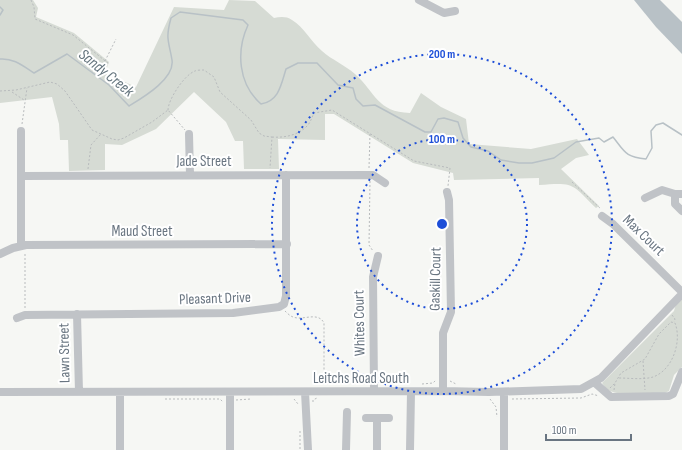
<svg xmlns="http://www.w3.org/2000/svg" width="682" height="450" font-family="'Sofia Sans Condensed',sans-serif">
	<rect width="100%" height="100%" fill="#f6f7f4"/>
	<!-- green -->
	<path fill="#d6dbd4" d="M0 0H33L38 8 36 17 74 33 109 62 105 73 136 87 174 7 224 10 229 0 255 1 274 18C280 17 286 16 292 20 304 27 311 42 322 51 332 60 345 65 355 74 376 93 377 112 410 113L421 93 441 107 466 119 469 144 531 149 577 139 589 155 576 158 561 169 599 206 596 208C572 184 575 182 539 185V178L454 180 453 173 413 163 334 114H325V140L278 139 279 169H244L243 141H235L226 122 194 92 156 129 122 145 105 144V170L69 171 68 140H60L59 124 52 97 0 103Z
		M682 298V367L674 375 669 391 665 393H617C610 392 606 389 602 383L674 311 676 304Z"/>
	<!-- water -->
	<path fill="#b8c1c6" d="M634 0H660L682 22V54L656 27Z"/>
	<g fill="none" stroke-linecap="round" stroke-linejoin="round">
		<!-- stream -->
		<path stroke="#b8c1c6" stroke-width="1.5" d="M0 7 3 10 0 15
			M0 59C14 58 23 66 34 73L67 54 109 85 129 106C142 98 175 79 172 60 169 41 165 40 171 18L180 12 243 20 248 25C236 51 238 84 261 104 279 101 281 85 286 69L298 63H317L338 85 353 88 356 99 363 106 375 105 425 132H431L438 119 444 118 458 122 463 138 471 147 488 151 501 160 519 163H532L554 158 576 142 599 138 604 142 613 137C625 152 625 157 646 159L652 148 651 131 656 125 663 123 682 135"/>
		<!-- path -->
		<path stroke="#b8bbbd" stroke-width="1" stroke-dasharray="2 2" stroke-linecap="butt" d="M31 0 34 7 35 19 73 35 109 64
			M105 61 116 39
			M0 91 16 90 50 82 57 84 65 91 92 130 112 139 118 140 124 138 152 122 168 110 185 130
			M12 92 24 100
			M168 110C168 100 184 75 195 71 197 70 201 70 204 70L214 77 220 92 251 120 259 133 264 136 272 137 270 168
			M22 124 27 88
			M272 137C285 138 299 135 308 125 311 121 312 117 314 113L332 110 414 161 450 168 448 186
			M369 168 370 133
			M88 169 91 145 101 134
			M370 181 369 245 373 251
			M572 182 601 209
			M25 308V253
			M285 311C287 313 290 316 293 317 303 321 318 311 324 323V384
			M672 315 675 319 674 322
			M643 361 645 390
			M450 381 456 384
			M422 384 433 383 436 380
			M610 388 615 383
			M614 390 615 383 621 373 645 359 659 334 671 322 675 323C682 341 673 370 653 377 643 380 629 378 619 378
			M165 399H220L223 402
			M294 399 298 404
			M490 399 496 407 497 417
			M512 399 581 398 592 394 599 396
			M236 400 251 399
			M313 402V400L317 398
			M300 431V450"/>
		<!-- minor -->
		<path stroke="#c0c3c7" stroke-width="8" d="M419 0 444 13 455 11
			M189 134 190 175
			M21 176 373 175 385 183
			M682 194H675V204L682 211
			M645 198 662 190 675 194
			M602 216 613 224 682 292
			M21 246V131
			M0 254 13 248 26 245 287 244
			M77 314 79 392
			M17 318 25 315 233 313 279 307 284 304 286 296V175
			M595 383 611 397 669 396 673 394 682 372
			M374 391 373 277 378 256
			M443 391V333L451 312 449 200 447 192
			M0 392 443 391 489 392 581 389 601 378 682 294
			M305 392 308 450
			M504 392V450
			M366 418H377
			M120 450V392
			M230 450V392
			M346 450 347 412
			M377 450V418H389
			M410 450 411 392"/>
	</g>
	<!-- distance rings -->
	<g fill="none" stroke="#1d4ed8" stroke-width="2" stroke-dasharray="2 4">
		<circle cx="442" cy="224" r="85"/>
		<circle cx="442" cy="224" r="170"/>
	</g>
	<g text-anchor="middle" stroke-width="4" stroke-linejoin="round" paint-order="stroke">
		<!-- street labels -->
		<g font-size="15" fill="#697581" stroke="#fff">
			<text x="204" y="166">Jade Street</text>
			<text x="142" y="236">Maud Street</text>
			<text transform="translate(644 235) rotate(44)" y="5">Max Court</text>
			<text transform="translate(435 279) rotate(-89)" y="5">Gaskill Court</text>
			<text transform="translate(215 298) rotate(-2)" y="5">Pleasant Drive</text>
			<text transform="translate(359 323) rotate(-91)" y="5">Whites Court</text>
			<text transform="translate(64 353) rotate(-91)" y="5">Lawn Street</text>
			<text x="361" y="383">Leitchs Road South</text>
		</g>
		<!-- water labels -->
		<g font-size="16" font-style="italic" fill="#65757e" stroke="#fff">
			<text transform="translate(107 72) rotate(39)" y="6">Sandy Creek</text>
		</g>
	</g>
	<circle cx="442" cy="224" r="6" fill="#1d4ed8" stroke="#fff" stroke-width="2"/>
	<g font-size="12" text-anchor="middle" font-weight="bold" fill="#1d4ed8" stroke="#fff" stroke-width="4" stroke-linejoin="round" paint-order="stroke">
		<text x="442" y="58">200 m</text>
		<text x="442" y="143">100 m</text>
	</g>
	<!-- scale -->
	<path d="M546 434v6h85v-6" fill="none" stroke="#697581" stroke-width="2"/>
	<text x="552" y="434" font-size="12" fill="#697581" stroke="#ffffff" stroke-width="3" paint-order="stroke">100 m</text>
</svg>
